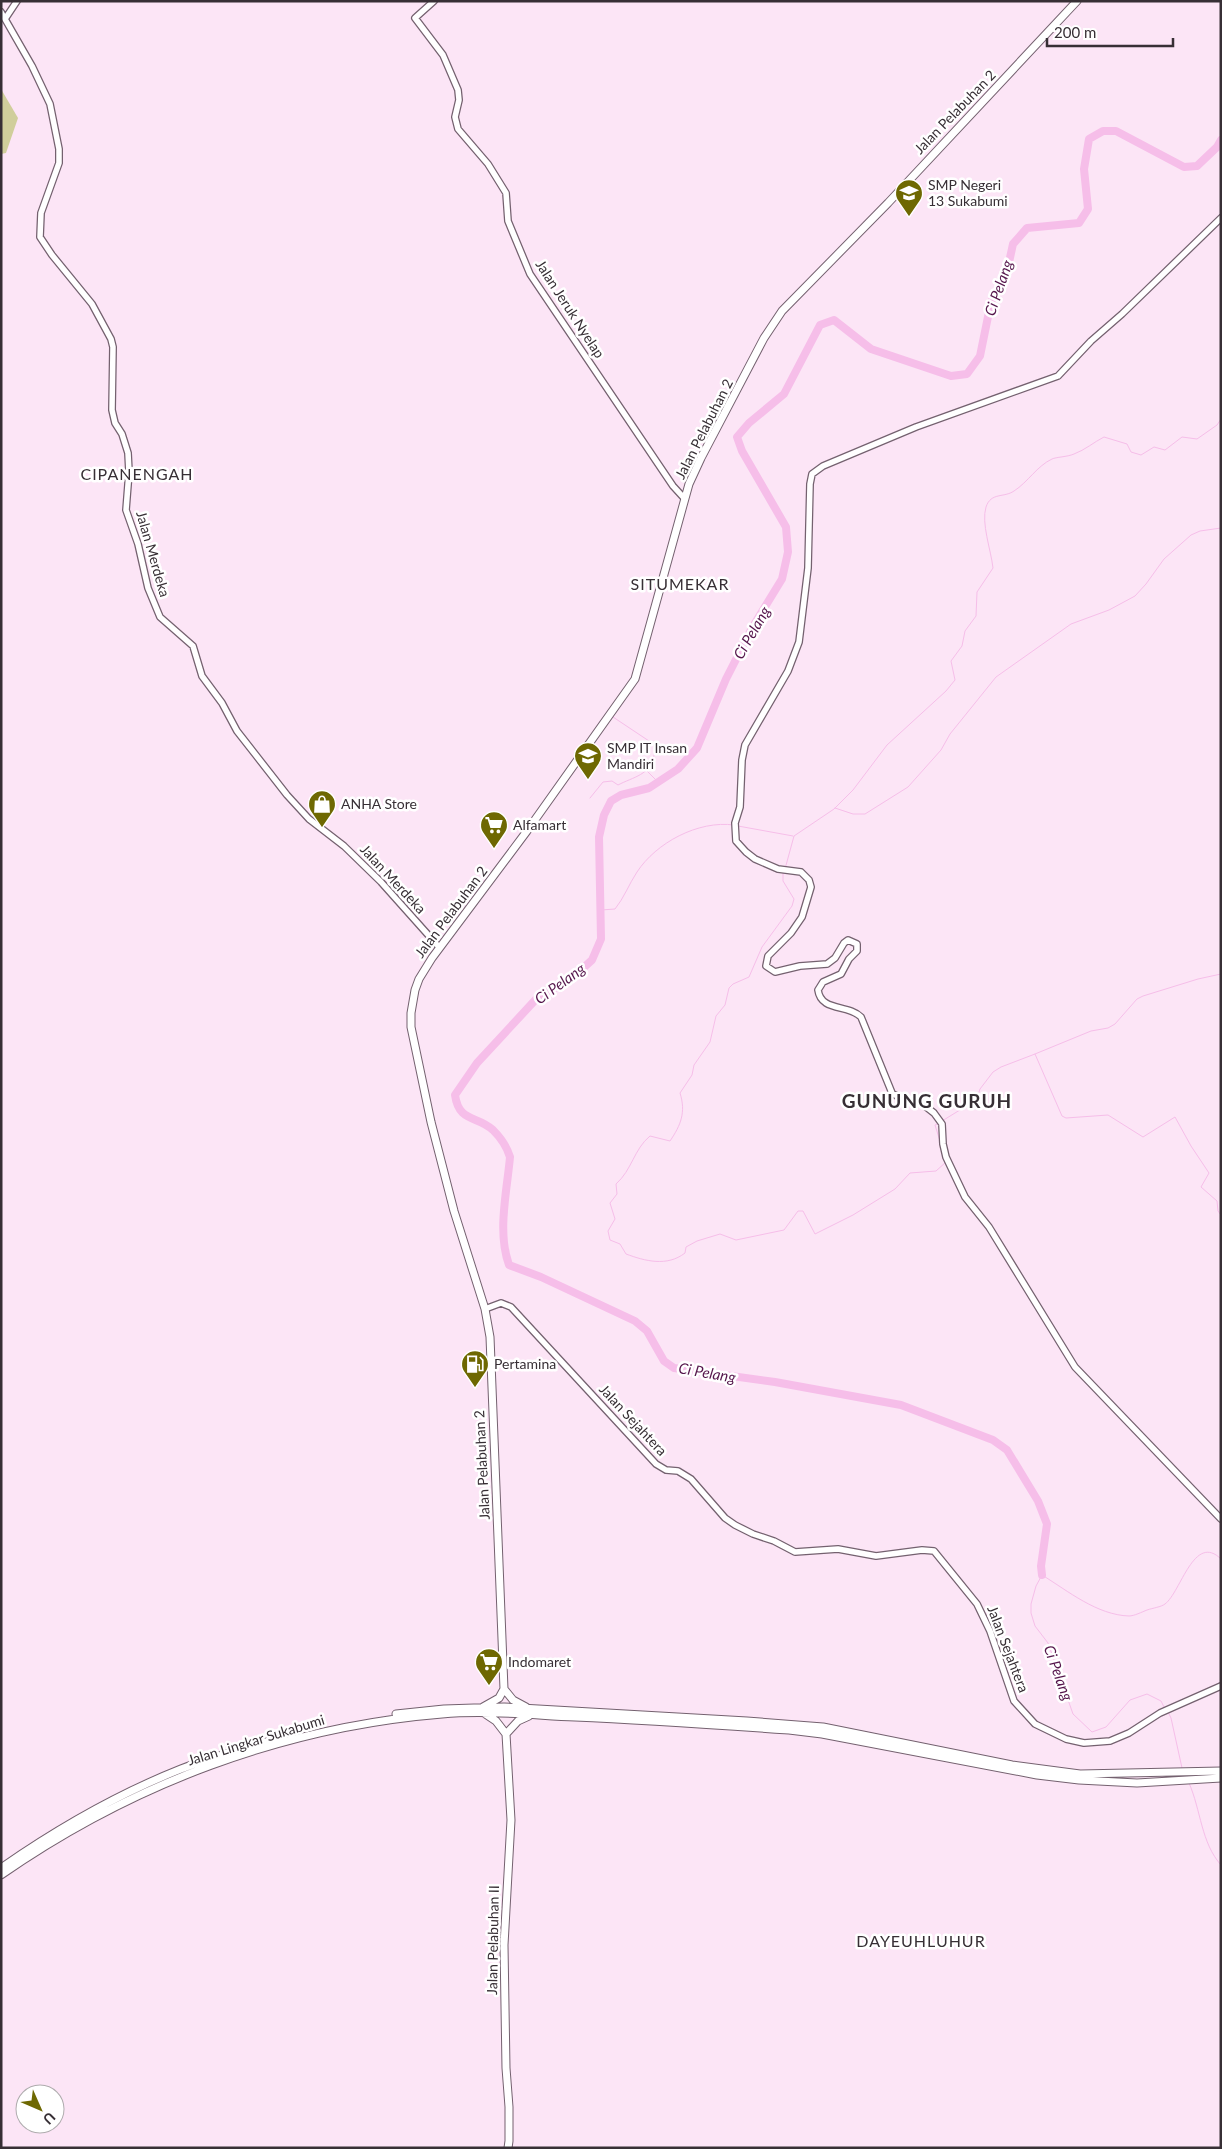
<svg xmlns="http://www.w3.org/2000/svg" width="1222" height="2149" font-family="Lato,sans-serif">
	<rect width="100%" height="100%" fill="#fce5f6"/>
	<!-- green -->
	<path fill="#d0ce9b" d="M1 89 18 118 6 153 1 154Z"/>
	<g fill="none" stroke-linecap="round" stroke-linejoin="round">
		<!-- stream -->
		<path stroke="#f6bee9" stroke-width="1" d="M647 771 658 782
			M590 798 603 782 612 781 618 785C633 777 651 775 654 755 655 750 655 747 652 743L613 717
			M835 808 853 814H865L908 787 941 750 950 734 996 677 1071 624 1109 610 1135 596 1146 584 1164 559 1191 535 1200 531 1221 528
			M738 826 793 836
			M785 869 794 836 834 809 853 790 887 745 946 691 955 680 951 661 962 646 965 631 976 616 977 592 993 568C991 550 981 523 986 507 991 492 1004 498 1014 491 1028 482 1037 466 1052 459 1056 457 1067 457 1074 454 1085 450 1094 442 1104 437L1127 444 1131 452 1141 455 1154 447 1165 450 1182 437 1197 439 1217 425 1221 419
			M783 872V881L794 899 792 906 762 947 749 977 733 984 729 988 725 1005 716 1016 710 1042 694 1065 692 1075 680 1093C686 1112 681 1125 670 1141L650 1136C634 1149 632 1170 616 1184L617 1194 610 1203 615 1219 608 1231 610 1240 620 1244 626 1254C645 1261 667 1267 685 1253L686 1247 697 1241 720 1234 736 1240 784 1230 798 1211H803L815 1234 853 1215 895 1189 910 1173 936 1171 946 1162
			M601 910 615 909C624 898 629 884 637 872 656 843 698 820 734 825
			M1035 1054 1091 1031 1108 1028 1115 1024 1137 999 1143 996 1198 979 1221 974
			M942 1121 968 1105 977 1098 980 1089 993 1072 1001 1067 1035 1054 1062 1116 1066 1118 1108 1115 1143 1137 1175 1117 1191 1146 1209 1173 1201 1187 1217 1201 1218 1211 1221 1215
			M939 1123 935 1125 940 1141
			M1165 1709 1161 1701 1147 1694 1130 1700 1106 1727 1092 1732 1073 1714 1048 1643 1035 1626 1031 1613V1604L1036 1586 1042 1575C1068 1591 1097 1615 1129 1616 1134 1616 1142 1612 1147 1610 1153 1608 1161 1607 1165 1604 1181 1592 1194 1532 1221 1559
			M1168 1712 1171 1718 1182 1768
			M1189 1783C1201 1810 1201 1843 1221 1865"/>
		<!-- river -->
		<path stroke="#f6bee9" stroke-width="8" d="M1042 1575 1041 1566 1047 1524 1038 1501 1007 1450 993 1440 901 1405 775 1382 674 1368 664 1361 647 1331 635 1321 541 1277 509 1265C497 1232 507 1191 510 1157 507 1147 501 1138 493 1130 477 1115 459 1123 455 1095L477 1063 538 997 570 980 592 960 601 939 599 837 604 815 611 801 621 795 649 788 678 769 697 748 726 679 752 628 782 579 788 552 786 527 742 451 737 437 749 423 784 394 820 325 834 320 871 349 951 376 967 374 980 356 991 302 1006 276 1013 244 1027 228 1079 223 1088 209 1084 169 1089 139 1103 131H1116L1184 167 1197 166 1217 147 1221 140"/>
		<!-- minor casing -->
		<g stroke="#74616f" stroke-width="8">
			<path id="minor" d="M434 1 415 18 443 55 458 90 459 100 455 117 458 129 488 164 506 193 508 221 530 274 673 486 684 498
				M1 12 32 66 50 104 59 149V163L41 213 40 237 52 255 92 304 111 339 113 347 112 410 115 423 122 434 128 453 129 472 126 510 138 544 148 588 160 617 193 646 202 676 222 703 237 731 287 795 309 819 344 846 381 882 439 947
				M5 19 17 1
				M1221 218 1122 314 1091 341 1058 376 916 427 823 466 812 474 810 484 808 568 799 642 788 671 745 745 742 760 740 807 735 823 736 841 746 852 755 859 778 869 801 872 809 880 811 887 802 917 791 933 768 956 766 966 775 972 800 966 827 964 835 958 844 943 848 940 857 944V951L849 959 841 974 823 982 818 990C821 1012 848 1004 861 1017L892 1093 902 1099 920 1102 934 1113 942 1124 943 1144 946 1157 965 1197 989 1227 1075 1367 1221 1519
				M485 1309 501 1303 511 1307 656 1464 666 1470 678 1471 691 1479 725 1518 735 1525 753 1534 774 1541 795 1552 838 1549 876 1556 922 1550 934 1551 977 1604 990 1631 1014 1701 1035 1724 1066 1739 1084 1743 1110 1741 1129 1733 1160 1713 1221 1686"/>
		</g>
		<!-- major casing -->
		<g stroke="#74616f" stroke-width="9">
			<path id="major" d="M504 1689 513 1700 526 1707
				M483 1707 499 1698 504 1689 490 1337 485 1309 454 1211 431 1122 411 1027V1013L415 990 419 979 432 958 527 831 635 679 689 484 701 458 764 338 782 311 888 203 1077 1
				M484 1713 496 1721 506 1734
				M396 1714 444 1709 504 1707 747 1721 823 1727 1012 1765 1080 1774 1221 1771
				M506 1734 511 1820 504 1945 506 2068 509 2107V2141L508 2148
				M506 1734 518 1721 529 1716
				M1 1868C57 1829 118 1794 181 1769 214 1756 249 1747 283 1737
				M1 1875C132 1784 283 1727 442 1714 486 1710 531 1715 575 1717 646 1720 718 1725 789 1730L822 1734 1037 1775 1079 1780 1137 1783 1221 1778"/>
		</g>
		<!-- minor -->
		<use href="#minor" stroke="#fff" stroke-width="5.5"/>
		<!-- major -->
		<use href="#major" stroke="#fff" stroke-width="7"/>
	</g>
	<!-- icons -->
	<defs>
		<g id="school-pin" transform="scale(1.4375)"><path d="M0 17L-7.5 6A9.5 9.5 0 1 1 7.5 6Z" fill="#6e6801" stroke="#fff"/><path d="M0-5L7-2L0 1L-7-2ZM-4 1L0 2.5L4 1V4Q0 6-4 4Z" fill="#fff"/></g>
		<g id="shop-pin" transform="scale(1.4375)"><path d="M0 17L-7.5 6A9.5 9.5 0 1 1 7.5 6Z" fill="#6e6801" stroke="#fff"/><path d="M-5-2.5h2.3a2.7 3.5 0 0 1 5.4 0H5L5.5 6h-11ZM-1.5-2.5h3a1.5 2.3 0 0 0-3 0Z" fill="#fff"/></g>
		<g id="supermarket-pin" transform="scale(1.4375)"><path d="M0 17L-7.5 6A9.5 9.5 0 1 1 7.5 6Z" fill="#6e6801" stroke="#fff"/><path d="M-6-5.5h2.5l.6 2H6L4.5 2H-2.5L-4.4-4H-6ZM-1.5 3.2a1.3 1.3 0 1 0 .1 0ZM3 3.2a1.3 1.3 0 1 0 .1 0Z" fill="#fff"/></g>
		<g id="fuel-pin" transform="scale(1.4375)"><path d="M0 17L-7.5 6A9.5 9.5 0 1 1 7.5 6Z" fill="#6e6801" stroke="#fff"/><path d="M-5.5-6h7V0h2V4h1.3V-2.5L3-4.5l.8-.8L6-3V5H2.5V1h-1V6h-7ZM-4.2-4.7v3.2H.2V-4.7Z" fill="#fff"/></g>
	</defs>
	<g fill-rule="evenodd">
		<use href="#school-pin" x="909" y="193"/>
		<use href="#school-pin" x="588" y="756"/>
		<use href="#shop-pin" x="322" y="804"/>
		<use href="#supermarket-pin" x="494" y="825"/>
		<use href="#fuel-pin" x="475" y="1364"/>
		<use href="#supermarket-pin" x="489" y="1662"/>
	</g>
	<g text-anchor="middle" stroke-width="5" stroke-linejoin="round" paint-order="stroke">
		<!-- street labels -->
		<g font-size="14" fill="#372f35" stroke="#fff">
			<text transform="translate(955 112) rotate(-46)" y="5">Jalan Pelabuhan 2</text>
			<text transform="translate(570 309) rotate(57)" y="5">Jalan Jeruk Nyelap</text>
			<text transform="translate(704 429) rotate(-63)" y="5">Jalan Pelabuhan 2</text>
			<text transform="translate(153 554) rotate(74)" y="5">Jalan Merdeka</text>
			<text transform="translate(393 879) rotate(47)" y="5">Jalan Merdeka</text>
			<text transform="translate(451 912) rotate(-53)" y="5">Jalan Pelabuhan 2</text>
			<text transform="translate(633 1420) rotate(47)" y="5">Jalan Sejahtera</text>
			<text transform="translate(482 1465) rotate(-93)" y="5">Jalan Pelabuhan 2</text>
			<text transform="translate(1008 1649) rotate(69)" y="5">Jalan Sejahtera</text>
			<text transform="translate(256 1740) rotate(-17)" y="5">Jalan Lingkar Sukabumi</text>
			<text transform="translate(493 1940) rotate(-89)" y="5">Jalan Pelabuhan II</text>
		</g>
		<!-- poi labels -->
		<g font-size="14" fill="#372f35" stroke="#fff" text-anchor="start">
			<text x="928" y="190">SMP Negeri<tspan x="928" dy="16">13 Sukabumi</tspan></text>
			<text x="607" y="753">SMP IT Insan<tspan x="607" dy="16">Mandiri</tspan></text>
			<text x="341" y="809">ANHA Store</text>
			<text x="513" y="830">Alfamart</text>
			<text x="494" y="1369">Pertamina</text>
			<text x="508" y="1667">Indomaret</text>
		</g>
		<!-- water labels -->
		<g font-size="15" font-style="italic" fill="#55164c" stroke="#fff">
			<text transform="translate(999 288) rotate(-71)" y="5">Ci Pelang</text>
			<text transform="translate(752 633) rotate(-60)" y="5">Ci Pelang</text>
			<text transform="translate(560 984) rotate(-36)" y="5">Ci Pelang</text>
			<text transform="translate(707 1373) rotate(10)" y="5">Ci Pelang</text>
			<text transform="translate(1058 1673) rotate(70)" y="5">Ci Pelang</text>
		</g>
		<!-- quarter labels -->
		<g font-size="16" letter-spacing="1" fill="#372f35" stroke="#fff">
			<text x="137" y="480">CIPANENGAH</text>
			<text x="680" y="590">SITUMEKAR</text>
			<text x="921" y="1947">DAYEUHLUHUR</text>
		</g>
		<!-- district labels -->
		<g font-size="19" font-weight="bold" letter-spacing="1" fill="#372f35" stroke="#fff">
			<text x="927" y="1108">GUNUNG GURUH</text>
		</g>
	</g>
	<!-- border -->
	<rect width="1222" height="2149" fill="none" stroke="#372f35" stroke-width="5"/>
	<!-- north arrow -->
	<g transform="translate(40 2109) rotate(135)"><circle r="24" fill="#ffffff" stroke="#afacae"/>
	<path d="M0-4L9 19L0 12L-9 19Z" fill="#6e6801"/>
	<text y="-8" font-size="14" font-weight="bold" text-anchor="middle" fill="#372f35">U</text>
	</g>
	<!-- scale -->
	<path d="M1047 38v8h126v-8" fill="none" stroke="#372f35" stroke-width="2.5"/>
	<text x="1054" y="38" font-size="15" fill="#372f35" stroke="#ffffff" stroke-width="4" paint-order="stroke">200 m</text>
</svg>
